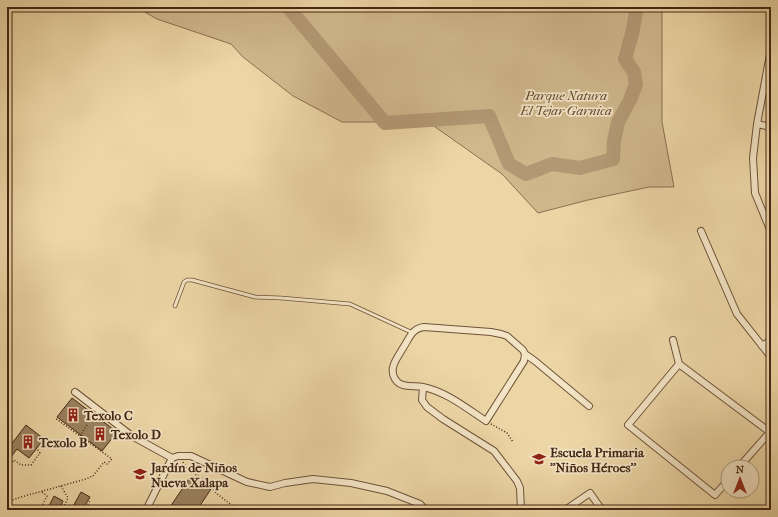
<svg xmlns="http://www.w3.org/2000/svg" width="778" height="517" font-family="'IM FELL French Canon',serif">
	<rect width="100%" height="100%" fill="#edd6a6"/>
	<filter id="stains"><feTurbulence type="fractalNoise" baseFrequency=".005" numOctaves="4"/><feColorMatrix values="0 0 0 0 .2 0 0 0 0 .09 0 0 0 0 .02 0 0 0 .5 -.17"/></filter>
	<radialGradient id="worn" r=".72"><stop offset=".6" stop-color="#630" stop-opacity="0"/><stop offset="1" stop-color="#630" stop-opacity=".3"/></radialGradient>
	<!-- green -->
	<path fill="#d0b88d" stroke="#8a7051" d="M136 7H662V122L674 187H649L588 200 538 213 502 174 428 122H342L293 96 243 57 231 44 157 19Z"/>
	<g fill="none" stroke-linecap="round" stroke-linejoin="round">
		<!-- river -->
		<path stroke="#b39a75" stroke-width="14" d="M288 7 385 123 489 116 509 164 526 174 552 164 580 168 613 159 614 141 618 122 630 100 636 84 634 72 625 59 632 34 637 7"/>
	</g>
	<!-- building -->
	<path fill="#9b8260" stroke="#432715" d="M72 398 117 432 102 451 57 417Z
		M26 425 44 439 29 458 17 449 7 462V450Z
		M191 476 211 489 197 510H168Z
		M81 492 90 497 82 510H71Z
		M54 496 63 501 59 510H47Z"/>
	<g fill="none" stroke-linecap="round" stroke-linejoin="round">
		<!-- service casing -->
		<g stroke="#6e5339" stroke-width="4.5">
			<path id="service" d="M175 306 184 282 187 280H192L255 297 281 298 350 304 413 333
				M96 510 98 507"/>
		</g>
		<!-- minor casing -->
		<g stroke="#6e5339" stroke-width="8">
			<path id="minor" d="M771 49 757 124 753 158 755 193 771 232
				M757 124 771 127
				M701 231 737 314 771 357
				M673 340 679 364
				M762 346 771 340
				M525 354 524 361 486 421C466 408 447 392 423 387 414 385 401 389 395 379 388 368 398 357 403 348 409 339 412 328 424 327L491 332 501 334 507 336 523 350 525 354 535 361 589 406
				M679 364 628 425 715 495 728 480
				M679 364 771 433
				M423 387 422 400 427 407 443 419 494 451 517 481 520 488 521 510
				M75 392 132 436 172 458 178 456H191L247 482 270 487 285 483 313 479 351 483 387 491 420 504 426 510
				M739 467 770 432
				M146 510 172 458
				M565 510 590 493 602 510"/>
		</g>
		<!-- path -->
		<path stroke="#432715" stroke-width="1.5" stroke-dasharray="1 2" stroke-linecap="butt" d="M491 424 507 433 513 442
			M80 436 87 425
			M183 462 187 469 209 483 216 493 238 510
			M7 469 14 460 21 465H31L40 453 37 449
			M61 486 68 498 62 510
			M7 502 21 497 86 479 93 476 104 462 107 464 112 459 55 418
			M40 510 47 496 41 491
			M85 510 90 500"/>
		<!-- service -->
		<use href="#service" stroke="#f3e4c5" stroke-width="3"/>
		<!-- minor -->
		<use href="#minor" stroke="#f3e4c5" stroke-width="6"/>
	</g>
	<!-- icons -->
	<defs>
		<g id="building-bare" transform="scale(1.08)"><path d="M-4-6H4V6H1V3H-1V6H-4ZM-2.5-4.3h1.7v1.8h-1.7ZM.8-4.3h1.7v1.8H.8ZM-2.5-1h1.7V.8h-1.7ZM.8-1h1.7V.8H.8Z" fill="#8f2418" stroke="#f3e4c5" stroke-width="2.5" paint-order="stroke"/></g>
		<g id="school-bare" transform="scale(1.08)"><path d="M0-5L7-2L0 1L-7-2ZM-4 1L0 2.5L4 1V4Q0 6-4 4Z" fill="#8f2418" stroke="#f3e4c5" stroke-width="2.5" paint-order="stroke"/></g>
	</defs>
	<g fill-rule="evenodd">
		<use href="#building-bare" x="73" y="415"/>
		<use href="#building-bare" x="100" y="434"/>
		<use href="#building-bare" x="28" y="442"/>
		<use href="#school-bare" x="539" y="459"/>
		<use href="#school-bare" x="140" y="474"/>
	</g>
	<g text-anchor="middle" stroke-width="3.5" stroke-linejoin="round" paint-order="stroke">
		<!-- park labels -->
		<g font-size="13" font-style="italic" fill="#5f442d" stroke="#f3e4c5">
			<text x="566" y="100">Parque Natura<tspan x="566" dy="15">El Tejar Garnica</tspan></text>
		</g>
		<!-- poi labels -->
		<g font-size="13" font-weight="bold" fill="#432715" stroke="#f3e4c5" text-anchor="start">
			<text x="84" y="420">Texolo C</text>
			<text x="111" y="439">Texolo D</text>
			<text x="39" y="447">Texolo B</text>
			<text x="550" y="457">Escuela Primaria<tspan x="550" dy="15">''Niños Héroes''</tspan></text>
			<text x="151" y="472">Jardín de Niños<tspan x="151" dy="15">Nueva Xalapa</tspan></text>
		</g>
	</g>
	<!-- margin -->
	<rect width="778" height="517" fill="none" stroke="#edd6a6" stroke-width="24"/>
	<rect x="8" y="8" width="762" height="501" fill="none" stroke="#432715" stroke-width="2"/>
	<rect x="12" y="12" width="754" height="493" fill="none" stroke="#432715"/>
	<!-- north arrow -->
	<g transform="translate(740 479)"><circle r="19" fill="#f3e4c5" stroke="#ad987f"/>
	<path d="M0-3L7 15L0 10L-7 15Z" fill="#8f2418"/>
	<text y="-6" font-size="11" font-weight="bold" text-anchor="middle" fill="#432715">N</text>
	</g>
	<rect width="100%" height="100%" filter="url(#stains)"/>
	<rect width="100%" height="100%" fill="url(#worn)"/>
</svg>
